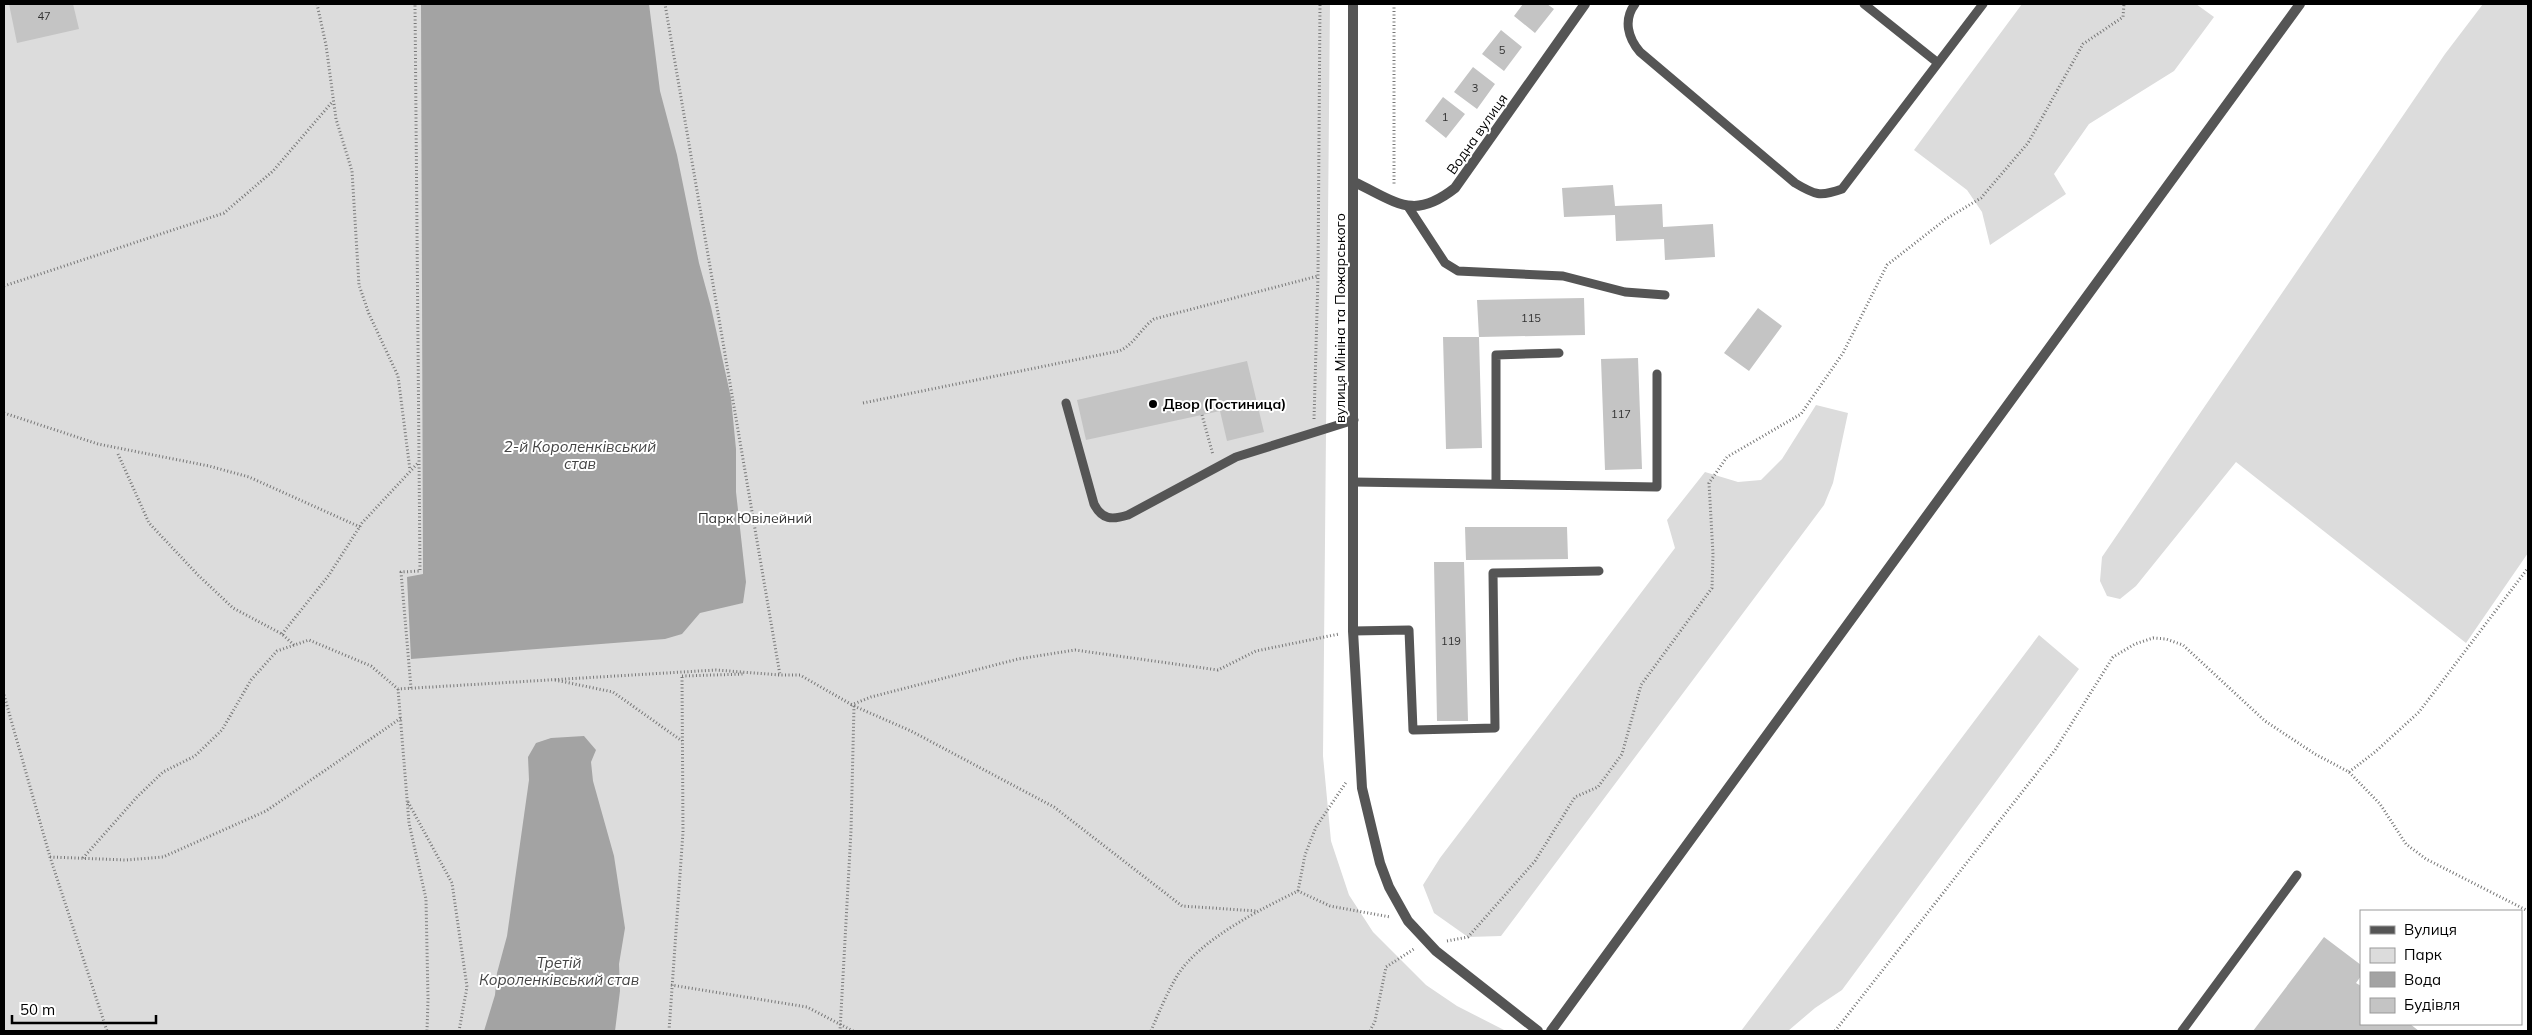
<svg xmlns="http://www.w3.org/2000/svg" width="2532" height="1035" font-family="Mulish,sans-serif">
	<rect width="100%" height="100%" fill="#fff"/>
	<!-- green -->
	<path fill="#dcdcdc" d="M4 4H1330L1323 756 1331 841 1349 895 1373 932 1426 985 1457 1006 1506 1031H4Z
		M2022 4H2196L2214 17 2174 71 2089 124 2054 174 2066 194 1990 245 1982 212 1967 190 1914 150Z
		M2483 4H2528V553L2466 643 2236 462 2136 586 2120 599 2107 596 2100 581 2102 557 2445 54Z
		M1816 405 1848 413 1833 483 1824 505 1501 936 1468 937 1434 913 1423 885 1440 858 1675 548 1667 520 1705 472 1738 482 1761 480 1782 459Z
		M2039 635 2079 669 1842 990 1815 1008 1788 1031H1741Z"/>
	<!-- water -->
	<path fill="#a3a3a3" d="M421 4H649L660 91 677 155 699 263 711 307 731 398 736 449V492L746 582 743 603 700 613 682 634 665 639 411 659 407 577 423 574Z
		M584 736 596 750 591 762 593 781 614 856 625 928 619 964 620 991 615 1031H484L495 995 497 973 507 936 529 780 528 757 536 743 551 738Z"/>
	<!-- building -->
	<path fill="#c4c4c4" d="M9 4H73L79 29 17 43Z
		M1523 4H1547L1554 9 1535 33 1514 16Z
		M1501 30 1522 47 1504 71 1482 54Z
		M1473 67 1495 84 1477 109 1454 92Z
		M1443 97 1465 114 1446 138 1425 121Z
		M1613 185 1615 206 1662 204 1663 227 1713 224 1715 257 1665 260 1664 239 1616 241 1615 215 1564 217 1562 188Z
		M1584 298 1585 335 1479 337 1482 448 1446 449 1443 337H1479L1477 300Z
		M1758 308 1782 326 1749 371 1724 353Z
		M1638 358 1642 469 1605 470 1601 359Z
		M1247 361 1264 432 1227 441 1220 411 1086 440 1077 400Z
		M1465 527H1567L1568 559 1466 560Z
		M1434 562H1464L1468 721H1437Z
		M2324 937 2361 965V976L2356 983 2361 986V1024H2410L2419 1031H2253Z"/>
	<g fill="none" stroke-linecap="round" stroke-linejoin="round">
		<!-- path -->
		<path stroke="#777" stroke-width="3" stroke-dasharray="1 2.5" stroke-linecap="butt" d="M317 4 326 45 336 119 352 171 359 285 369 314 398 376 410 470
			M1394 4V186
			M4 286 224 213 273 171 333 101
			M863 403 1119 351C1134 345 1141 328 1154 319L1318 276
			M4 413 98 444 209 466 249 477 360 527
			M1202 415 1213 455
			M1314 419 1318 276 1320 4
			M118 454 149 523 198 575 233 608 282 634 294 645
			M282 634 329 575 362 523 418 463
			M778 675H800L854 706 851 831 840 1031
			M682 676 745 674
			M555 680 613 692 682 741
			M411 688 401 572 420 571 415 4
			M398 689 409 823 426 899 428 999 427 1031
			M4 695 50 857 107 1031
			M851 705 871 697 1018 659 1075 650 1218 670 1256 651 1339 634
			M854 706 911 731 1054 807 1182 906 1257 911
			M2349 772 2375 752 2419 712 2528 568
			M408 802 452 883 467 987 459 1031
			M50 857 126 860 163 857 266 811 401 718
			M83 858 137 797 163 772 195 756 222 730 251 680 277 651 309 640 371 666 398 689 716 670 780 675 665 4
			M1298 891 1305 855 1316 827 1347 781
			M1447 941 1468 937 1535 861 1575 797 1598 787 1622 754 1641 685 1712 588 1713 554 1709 483 1727 457 1801 414 1843 353 1887 265 1946 219 1981 198 2028 143 2083 44 2123 17 2124 4
			M671 985 807 1007 853 1031
			M669 1031 683 832 682 675
			M1151 1031C1159 1012 1167 993 1177 976 1199 940 1261 909 1298 891L1330 906 1390 917
			M1370 1031 1375 1021 1386 967 1414 949
			M1835 1031 2055 750 2113 657 2135 644 2153 638 2166 639 2183 645 2265 721 2315 754 2349 772 2380 804 2406 844 2426 859 2528 911"/>
		<!-- service -->
		<path stroke="#555" stroke-width="9" d="M1635 4C1623 20 1628 38 1640 52L1795 183C1815 195 1820 197 1842 189L1983 4
			M1864 4 1938 63
			M1409 208 1445 263 1458 271 1563 276 1625 292 1665 295
			M1066 403 1094 504C1102 520 1112 520 1128 515L1236 457 1354 420
			M1354 482 1657 487V374
			M1496 483V355L1559 353
			M1353 631 1409 630 1413 730 1495 728 1493 573 1599 571
			M2182 1031 2297 875"/>
		<!-- minor -->
		<path stroke="#555" stroke-width="10" d="M1354 182C1397 202 1413 221 1455 188L1585 4
			M1551 1031 2300 4"/>
		<!-- tertiary -->
		<path stroke="#555" stroke-width="10" d="M1353 4V631L1362 788 1380 863 1389 887 1408 921 1436 951 1538 1031"/>
	</g>
	<!-- markers -->
	<circle fill="#000" stroke="#fff" stroke-width="2" cx="1153" cy="404" r="5"/>
	<g text-anchor="middle" stroke-width="4" stroke-linejoin="round" paint-order="stroke">
		<!-- number labels -->
		<g font-size="11" fill="#313131">
			<text x="44" y="20">47</text>
			<text x="1502" y="54">5</text>
			<text x="1475" y="92">3</text>
			<text x="1445" y="121">1</text>
			<text x="1531" y="322">115</text>
			<text x="1621" y="418">117</text>
			<text x="1451" y="645">119</text>
		</g>
		<!-- street labels -->
		<g font-size="14" fill="#000" stroke="#fff">
			<text transform="translate(1477 134) rotate(-55)" y="5">Водна вулиця</text>
			<text transform="translate(1340 318) rotate(-90)" y="5">вулиця Мініна та Пожарського</text>
		</g>
		<!-- poi labels -->
		<g font-size="14" font-weight="bold" fill="#000" stroke="#fff" text-anchor="start">
			<text x="1163" y="409">Двор (Гостиница)</text>
		</g>
		<!-- park labels -->
		<g font-size="14" fill="#333" stroke="#fff">
			<text x="755" y="523">Парк Ювілейний</text>
		</g>
		<!-- water labels -->
		<g font-size="15" font-style="italic" fill="#444" stroke="#fff">
			<text x="580" y="452">2-й Короленківський<tspan x="580" dy="17">став</tspan></text>
			<text x="559" y="968">Третій<tspan x="559" dy="17">Короленківський став</tspan></text>
		</g>
	</g>
	<!-- border -->
	<rect width="2532" height="1035" fill="none" stroke="#000000" stroke-width="10"/>
	<!-- legend -->
	<rect x="2360" y="910" width="162" height="115" fill="#ffffff" stroke="#999999"/>
	<rect x="2370" y="926" width="25" height="8" fill="#555555" stroke="#999999"/>
	<text x="2404" y="935" font-size="15" fill="#000000">Вулиця</text>
	<rect x="2370" y="948" width="25" height="15" fill="#dcdcdc" stroke="#999999"/>
	<text x="2404" y="960" font-size="15" fill="#000000">Парк</text>
	<rect x="2370" y="972" width="25" height="15" fill="#a3a3a3" stroke="#999999"/>
	<text x="2404" y="985" font-size="15" fill="#000000">Вода</text>
	<rect x="2370" y="998" width="25" height="15" fill="#c4c4c4" stroke="#999999"/>
	<text x="2404" y="1010" font-size="15" fill="#000000">Будівля</text>
	<!-- scale -->
	<path d="M12 1015v8h144v-8" fill="none" stroke="#000000" stroke-width="2.5"/>
	<text x="20" y="1015" font-size="15" fill="#000000" stroke="#ffffff" stroke-width="4" paint-order="stroke">50 m</text>
</svg>
